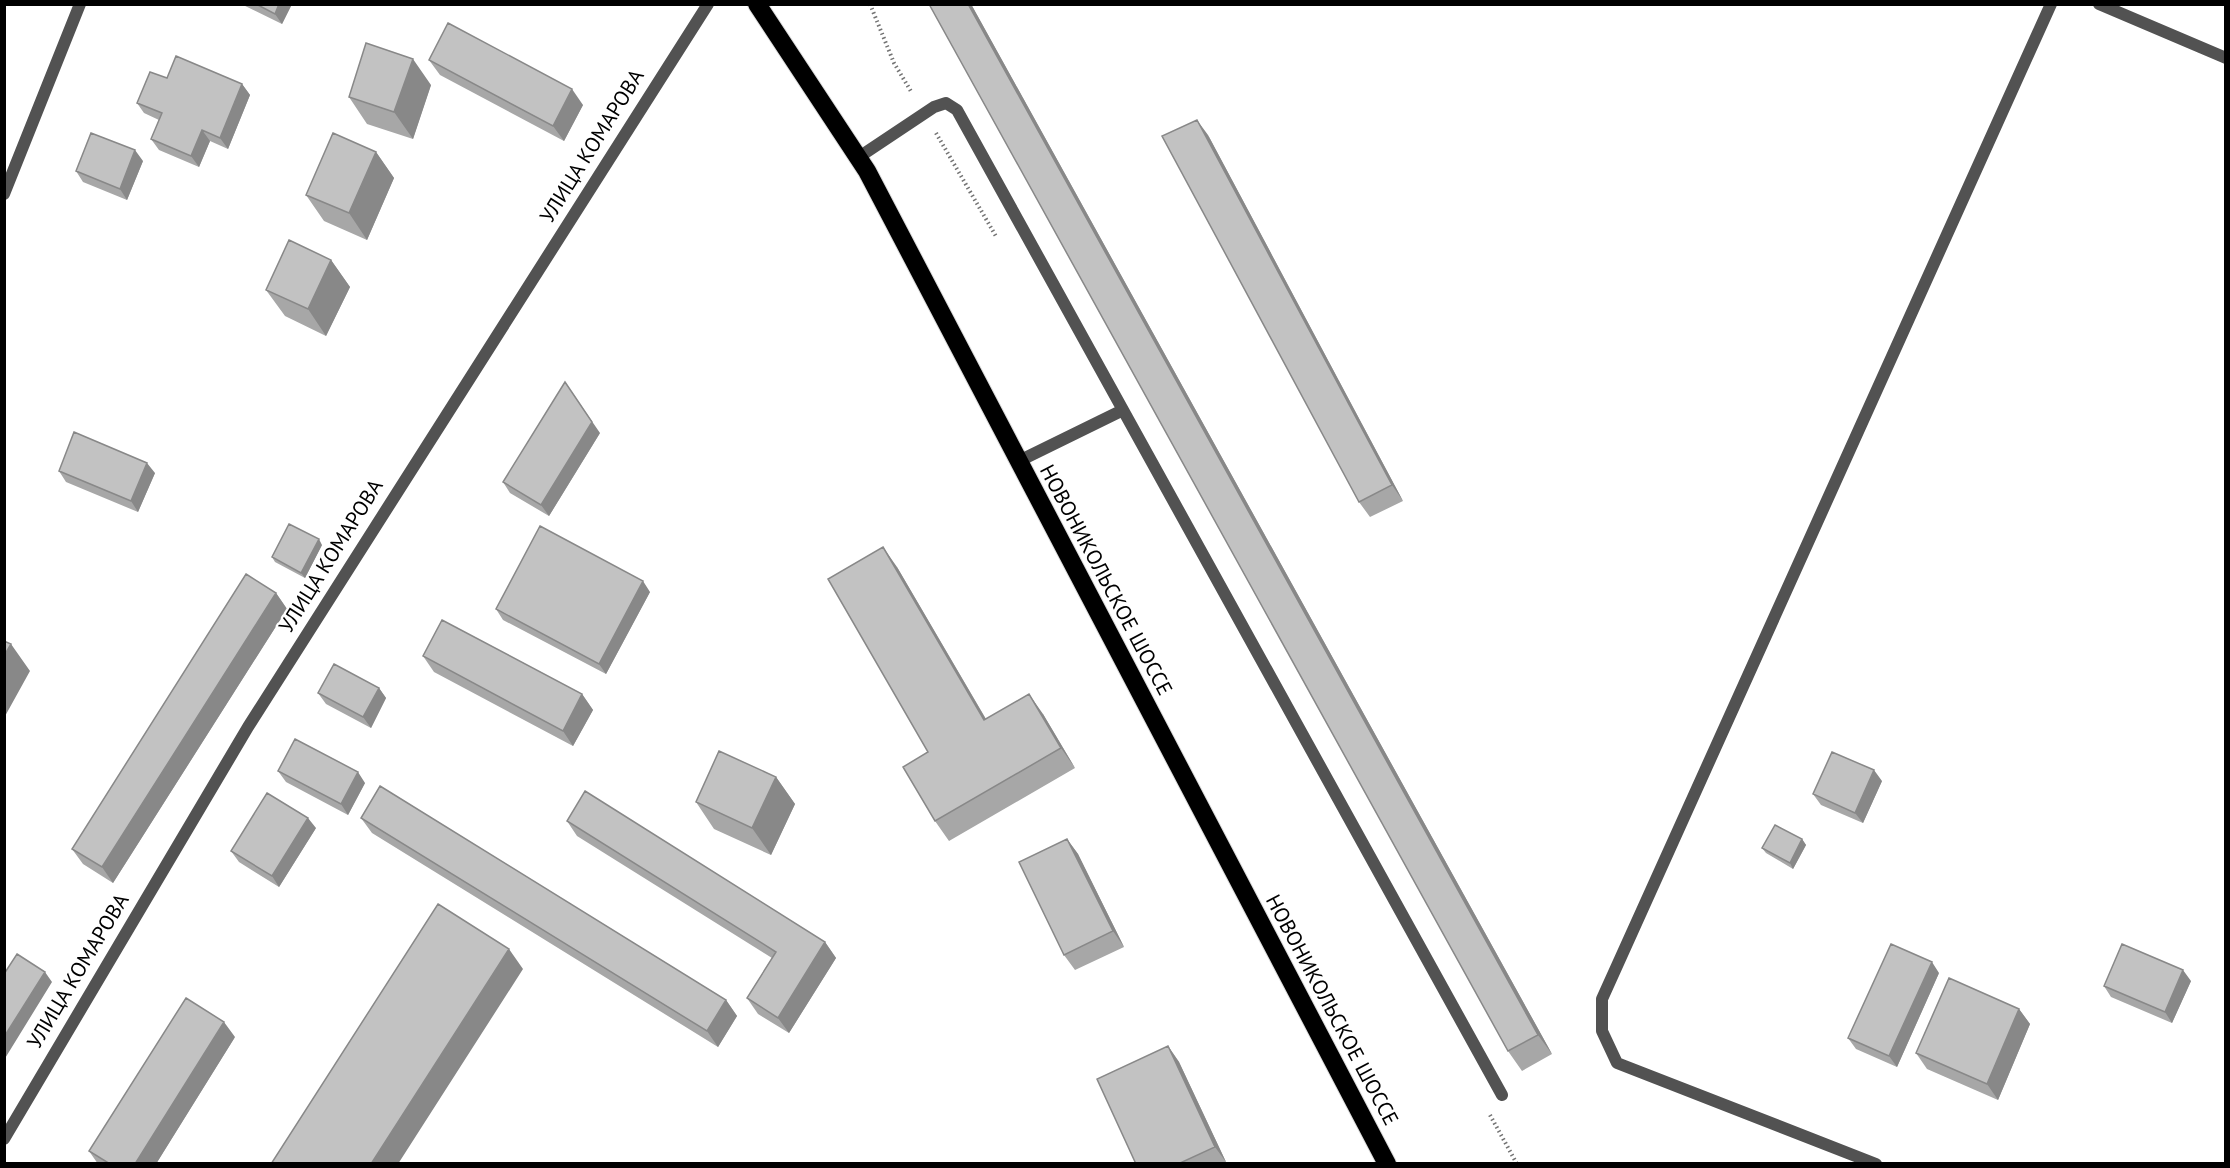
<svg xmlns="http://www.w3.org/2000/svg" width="2230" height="1168" font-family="'PT Sans',sans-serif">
	<rect width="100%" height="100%" fill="#fff"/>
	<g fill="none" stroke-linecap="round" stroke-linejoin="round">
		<!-- highway casing -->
		<g stroke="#dbdbdb" stroke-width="20">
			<path id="highway" d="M757 4 867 171 1387 1164"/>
		</g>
		<!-- path -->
		<path stroke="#747474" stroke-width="4" stroke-dasharray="1.5 3" stroke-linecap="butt" d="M870 4 894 63 912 93
			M936 133 997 238
			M1490 1115 1517 1164"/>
		<!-- lane -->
		<path stroke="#525252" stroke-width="12" d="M859 157 934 107 946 103 957 110 1502 1095
			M1019 461 1123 410
			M1876 1164 1617 1063 1602 1031V999L2051 4"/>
		<!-- street -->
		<path stroke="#525252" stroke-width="12" d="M2099 4 2226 58
			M4 194 80 4
			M4 1139 248 727 708 4"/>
		<!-- highway -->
		<use href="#highway" stroke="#000" stroke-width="18"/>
	</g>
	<!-- wall -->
	<path fill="#a7a7a7" d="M241 4H292L282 24Z
		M929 4H971L1552 1054 1522 1071 1508 1051Z
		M429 60 583 105 564 141 440 75Z
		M167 78 242 84 250 95 228 149 210 141 199 167 159 150 151 139 159 120 144 113 137 103Z
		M431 85 413 139 367 124 349 97Z
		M1208 135 1403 501 1370 517 1359 502Z
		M376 152 394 178 367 240 324 221 306 195Z
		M143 161 127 200 83 182 76 171Z
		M331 260 350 287 326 336 285 316 266 290Z
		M600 433 549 516 510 493 503 482Z
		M59 471 155 473 138 512 66 482Z
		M322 545 305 578 275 562 272 557Z
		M897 567 986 719 1043 714 1075 768 949 841 935 821 928 752Z
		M650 592 606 674 503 620 496 609Z
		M276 593 287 609 113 883 83 864 72 849Z
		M423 656 582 694 593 710 573 746 434 672Z
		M379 688 386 698 371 728 326 704 318 693Z
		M278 771 365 783 348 815 286 782Z
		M776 777 795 804 771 855 714 829 696 802Z
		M1882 781 1863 823 1821 805 1813 794Z
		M361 818 726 1000 737 1016 718 1047 372 833Z
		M567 821 825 942 836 958 789 1033 758 1014 747 998 772 958 577 836Z
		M316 828 279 887 239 862 231 851Z
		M1067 839 1078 854 1124 947 1075 970 1064 955Z
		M1802 839 1806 845 1793 869 1766 853 1762 848Z
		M1939 973 1897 1067 1856 1049 1848 1038Z
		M2191 981 2172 1023 2111 997 2104 986Z
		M2019 1009 2030 1024 1998 1100 1927 1069 1916 1053Z
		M235 1037 156 1164H98L89 1151Z
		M1168 1046 1179 1062 1226 1162 1223 1164H1136Z"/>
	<!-- shaded-wall -->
	<path fill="#888" d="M279 4H292L282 24 275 14Z
		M968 4H971L1552 1054 1538 1035Z
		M413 59 431 85 413 139 394 112Z
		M242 84 250 95 228 149 220 138Z
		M572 89 583 105 564 141 553 126Z
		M1197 120 1208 135 1403 501 1392 485Z
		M202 130 210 141 199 167 191 156Z
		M135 150 143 161 127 200 120 189Z
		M376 152 394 178 367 240 349 213Z
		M331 260 350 287 326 336 308 309Z
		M565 382 600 433 549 516 541 505Z
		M147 463 155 473 138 512 131 501Z
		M319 539 322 545 305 578 301 573Z
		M883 547 897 567 998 740 984 720Z
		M643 581 650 592 606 674 599 664Z
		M276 593 287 609 113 883 102 867Z
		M11 644 30 671 4 718V656Z
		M379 688 386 698 371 728 363 717Z
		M582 694 593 710 573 746 563 731Z
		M1029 694 1043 714 1075 768 1061 748Z
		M1874 770 1882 781 1863 823 1855 813Z
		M358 772 365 783 348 815 341 804Z
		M776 777 795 804 771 855 752 828Z
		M308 818 316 828 279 887 272 876Z
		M1067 839 1078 854 1124 947 1113 931Z
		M1802 839 1806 845 1793 869 1790 863Z
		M825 942 836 958 789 1033 778 1018Z
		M509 949 523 969 398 1164H371Z
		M1932 962 1939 973 1897 1067 1889 1056Z
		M2183 970 2191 981 2172 1023 2165 1012Z
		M45 972 52 982 4 1060V1037Z
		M726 1000 737 1016 718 1047 707 1031Z
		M2019 1009 2030 1024 1998 1100 1987 1084Z
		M224 1022 235 1037 156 1164H135Z
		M1168 1046 1179 1062 1226 1162 1215 1147Z"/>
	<!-- building -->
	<path fill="#c2c2c2" stroke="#888" stroke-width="1.5" d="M256 4H279L275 14Z
		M929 4H968L1538 1035 1508 1051Z
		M448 23 572 89 553 126 429 60Z
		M366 43 413 59 394 112 349 97Z
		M176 56 242 84 220 138 202 130 191 156 151 139 162 113 137 103 150 72 167 78Z
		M1197 120 1392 485 1359 502 1162 136Z
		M91 133 135 150 120 189 76 171Z
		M333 133 376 152 349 213 306 195Z
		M289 240 331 260 308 309 266 290Z
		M565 382 592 422 541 505 503 482Z
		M74 432 147 463 131 501 59 471Z
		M289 524 319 539 301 573 272 557Z
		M540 526 643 581 599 664 496 609Z
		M883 547 984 720 1029 694 1061 748 935 821 903 767 928 752 828 579Z
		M246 574 276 593 102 867 72 849Z
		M442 620 582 694 563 731 423 656Z
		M4 641 11 644 4 656Z
		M334 664 379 688 363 717 318 693Z
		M295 739 358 772 341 804 278 771Z
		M719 751 776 777 752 828 696 802Z
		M1832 752 1874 770 1855 813 1813 794Z
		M380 786 726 1000 707 1031 361 818Z
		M585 791 825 942 778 1018 747 998 776 952 567 821Z
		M267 793 308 818 272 876 231 851Z
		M1775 825 1802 839 1790 863 1762 848Z
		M1067 839 1113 931 1064 955 1019 862Z
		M438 904 509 949 371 1164H271Z
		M1891 944 1932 962 1889 1056 1848 1038Z
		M2122 944 2183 970 2165 1012 2104 986Z
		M17 954 45 972 4 1037V974Z
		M1949 978 2019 1009 1987 1084 1916 1053Z
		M186 998 224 1022 135 1164H110L89 1151Z
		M1168 1046 1215 1147 1178 1164H1136L1097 1079Z"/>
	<g text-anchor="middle" stroke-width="4.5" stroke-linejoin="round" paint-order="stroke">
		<!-- street labels -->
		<g font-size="21" fill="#000" stroke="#fff">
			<text transform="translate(592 146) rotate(-58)" y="7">УЛИЦА КОМАРОВА</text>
			<text transform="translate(331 556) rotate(-58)" y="7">УЛИЦА КОМАРОВА</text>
			<text transform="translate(1106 580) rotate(62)" y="7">НОВОНИКОЛЬСКОЕ ШОССЕ</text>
			<text transform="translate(78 971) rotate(-59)" y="7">УЛИЦА КОМАРОВА</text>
			<text transform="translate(1332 1010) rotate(62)" y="7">НОВОНИКОЛЬСКОЕ ШОССЕ</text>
		</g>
	</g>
	<!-- border -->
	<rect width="2230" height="1168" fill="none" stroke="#000000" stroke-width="12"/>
</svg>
